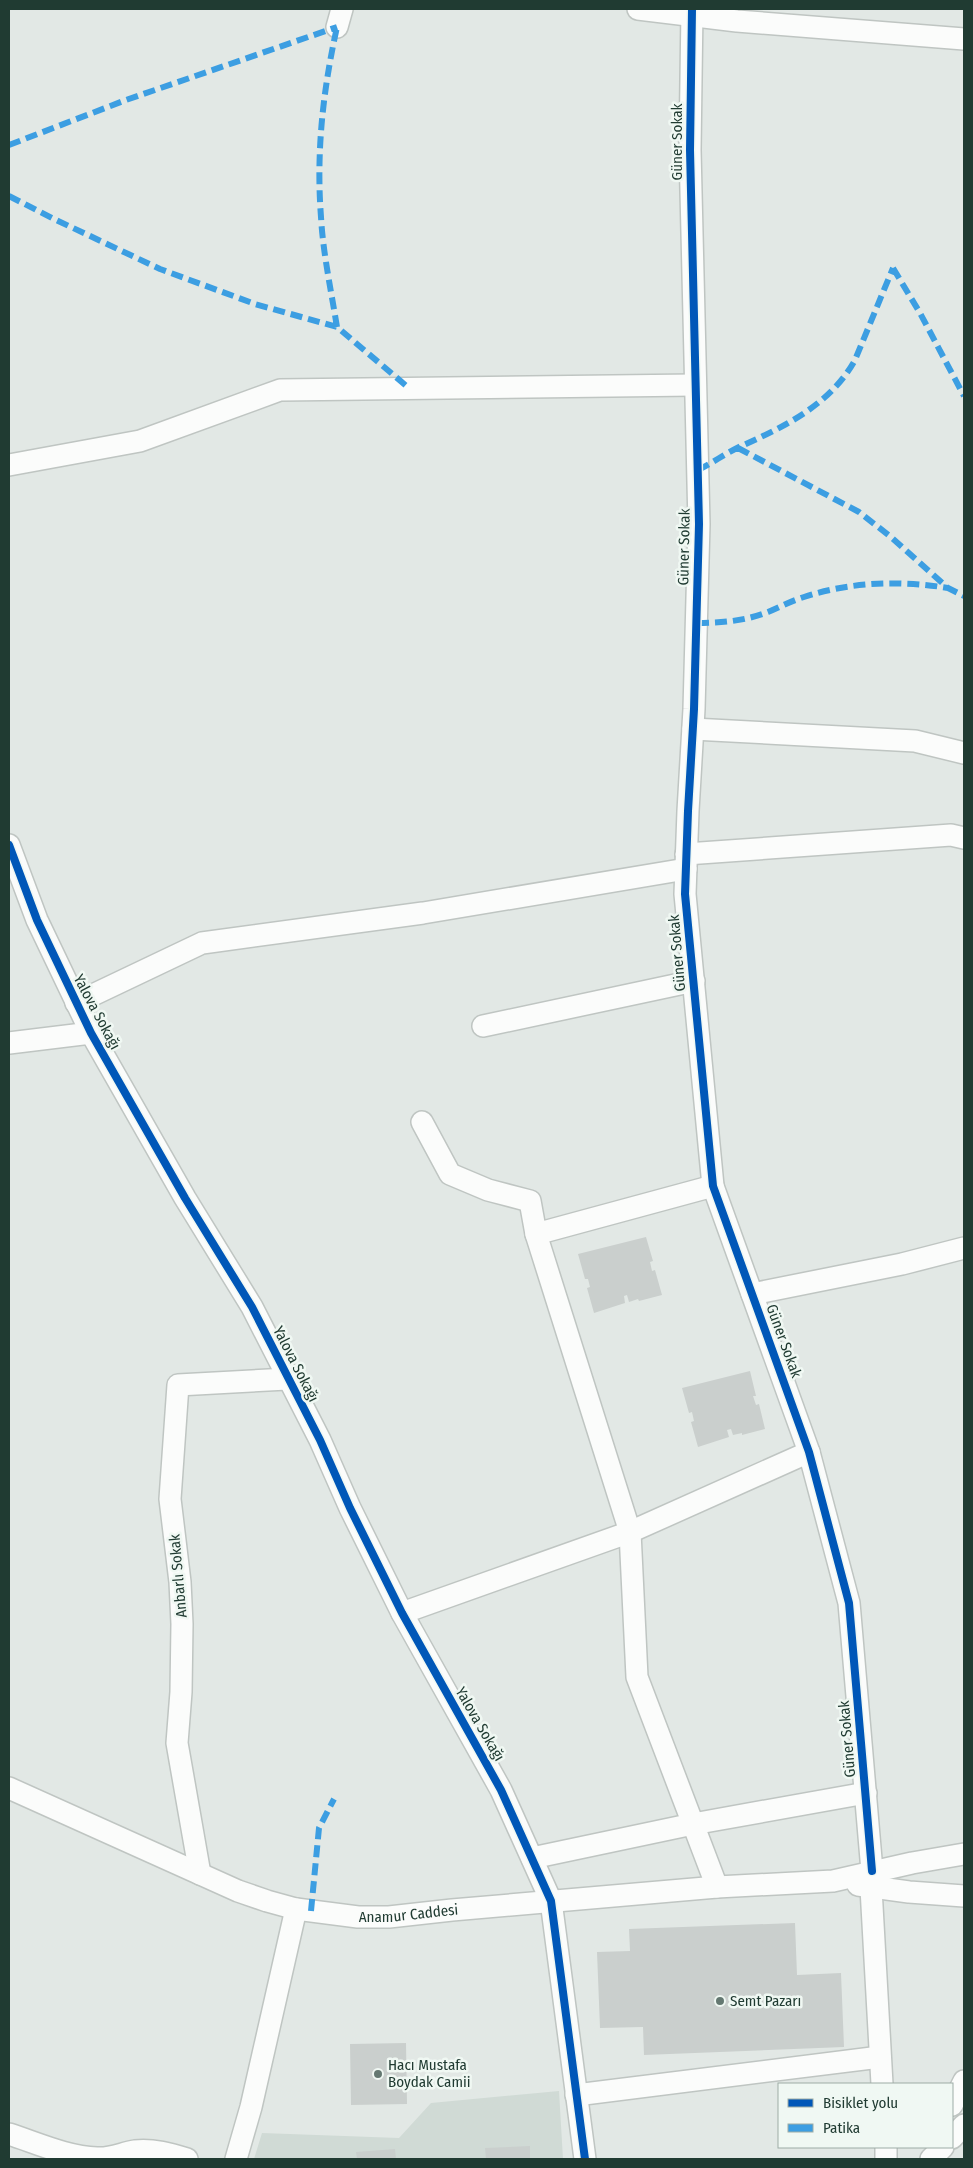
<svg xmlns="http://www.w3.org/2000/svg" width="973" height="2168" font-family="'Fira Sans Condensed',sans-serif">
	<rect width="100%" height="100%" fill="#e2e8e5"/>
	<!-- built -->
	<path fill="#d0dad5" d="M559 2091 563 2159H254L262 2133 399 2138 431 2103Z"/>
	<!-- building -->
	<path fill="#cacfcd" d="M646 1237 653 1261 650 1262 652 1271 655 1270 662 1295 639 1301 638 1299 629 1302 627 1295 624 1296 625 1303 594 1313 587 1288 590 1287 588 1279H585L578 1254Z
		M750 1371 756 1396H753L756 1405 759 1404 765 1429 742 1435V1433L733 1435 731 1429 727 1430 729 1437 698 1447 691 1422 694 1421 692 1412 689 1413 682 1388Z
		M795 1923 797 1975 841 1973 844 2047 644 2055 643 2027 600 2028 597 1952 630 1951 629 1929Z
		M406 2043 407 2104 351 2105 350 2044Z
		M530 2146V2159H486L485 2148Z
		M395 2149 396 2159H357L356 2152Z"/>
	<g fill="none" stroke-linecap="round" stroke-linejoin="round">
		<!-- minor casing -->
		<g stroke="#bfc5c2" stroke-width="24">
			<g id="minor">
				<path d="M638 9 737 21 964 39"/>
				<path d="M692 9 690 150 699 524 694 709 688 811 685 894 713 1186 809 1452 849 1603 872 1871"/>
				<path d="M337 27 342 9"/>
				<path d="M9 465 140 441 280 390 695 385"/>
				<path d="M693 729 915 741 964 753"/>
				<path d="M9 845 37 920 91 1033 185 1198 252 1307 320 1440 350 1508 402 1613 501 1790 551 1901 585 2159"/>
				<path d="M686 854 951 835 964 838"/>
				<path d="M76 1003 202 943 423 913 686 869"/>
				<path d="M483 1026 694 981"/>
				<path d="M9 1043 91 1033"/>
				<path d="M422 1122 450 1174 488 1190 530 1201 536 1234"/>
				<path d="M713 1186 536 1234 630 1532 637 1677 717 1887"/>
				<path d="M752 1294 902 1264 964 1248"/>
				<path d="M402 1613 630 1532 809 1452"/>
				<path id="s1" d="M9 1788 238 1891 267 1901 296 1909 358 1917H389L452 1910 717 1887 833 1881 912 1863 964 1854"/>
				<path d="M532 1858 693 1824 866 1793"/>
				<path d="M200 1874 177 1743 181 1692 182 1624 180 1582 170 1499 178 1385 287 1379"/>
				<path d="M858 1885 909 1892 964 1896"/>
				<path d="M871 1888 882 2084"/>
				<path d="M576 2095 880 2057"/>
				<path d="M952 2105 964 2081"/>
				<path d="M9 2134C37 2143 67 2157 97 2158 111 2159 122 2153 135 2151 153 2149 171 2154 187 2159"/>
				<path d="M952 2138 964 2125"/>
				<path d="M886 2147V2159"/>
				<path d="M236 2159 251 2107 296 1909"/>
				<path d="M931 2159 943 2147"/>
			</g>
		</g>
		<!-- minor -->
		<use href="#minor" stroke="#fbfcfb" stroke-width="21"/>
		<!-- quiet -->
		<path stroke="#3c9ee2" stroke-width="6" stroke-dasharray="12 6" stroke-linecap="butt" d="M9 145 126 100 337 27
			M9 196 54 219 160 269 255 304 337 327 410 389
			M893 268 920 313 964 396
			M337 327C331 290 323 253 321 217 316 152 323 90 337 27
			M738 448 859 512 891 537 948 588 964 596
			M698 470C712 463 725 454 739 447 784 427 830 405 855 360L893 268
			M697 623C721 623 745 621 768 612 780 607 791 601 804 597 850 582 899 580 948 588
			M311 1911 319 1828 334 1799"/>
		<!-- cycleway casing -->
		<g stroke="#f0f8f3" stroke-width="11">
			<path id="cycleway" d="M692 9 690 150 699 524 694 709 688 811 685 894 713 1186 809 1452 849 1603 872 1871
				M9 845 37 920 91 1033 185 1198 252 1307 320 1440 350 1508 402 1613 501 1790 551 1901 585 2159"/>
		</g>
		<!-- cycleway -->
		<use href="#cycleway" stroke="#0057b8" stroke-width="8"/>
	</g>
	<!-- markers -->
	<g fill="#647871" stroke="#f0f8f3" stroke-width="2">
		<circle cx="720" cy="2001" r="5"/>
		<circle cx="378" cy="2074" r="5"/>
	</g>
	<g text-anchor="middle" stroke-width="5" stroke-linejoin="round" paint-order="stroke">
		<!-- street labels -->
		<g font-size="15" fill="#203b32" stroke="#f0f8f3">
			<text transform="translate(677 142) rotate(-90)" y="5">Güner Sokak</text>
			<text transform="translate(684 547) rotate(-89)" y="5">Güner Sokak</text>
			<text transform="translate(677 953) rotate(-95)" y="5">Güner Sokak</text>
			<text transform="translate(97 1012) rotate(62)" y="5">Yalova Sokağı</text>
			<text transform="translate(784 1341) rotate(70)" y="5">Güner Sokak</text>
			<text transform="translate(296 1364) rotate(63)" y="5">Yalova Sokağı</text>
			<text transform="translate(178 1576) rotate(-95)" y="5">Anbarlı Sokak</text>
			<text transform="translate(480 1724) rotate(60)" y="5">Yalova Sokağı</text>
			<text transform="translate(847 1739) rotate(-95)" y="5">Güner Sokak</text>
			<text dy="5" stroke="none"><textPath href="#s1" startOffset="425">Anamur Caddesi</textPath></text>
		</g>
		<!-- poi labels -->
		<g font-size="15" fill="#203b32" stroke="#f0f8f3" text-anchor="start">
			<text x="730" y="2006">Semt Pazarı</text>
			<text x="388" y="2070">Hacı Mustafa<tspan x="388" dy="17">Boydak Camii</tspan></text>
		</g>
	</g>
	<!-- border -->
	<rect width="973" height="2168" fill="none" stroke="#203b32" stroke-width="20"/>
	<!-- legend -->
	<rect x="778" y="2083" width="175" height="65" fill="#f0f8f3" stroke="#9daca6"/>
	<rect x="788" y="2099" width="25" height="8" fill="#0057b8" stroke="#9daca6"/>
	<text x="823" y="2108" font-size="15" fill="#203b32">Bisiklet yolu</text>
	<rect x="788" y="2124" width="25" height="8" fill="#3c9ee2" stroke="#9daca6"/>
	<text x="823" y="2133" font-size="15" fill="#203b32">Patika</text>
</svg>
